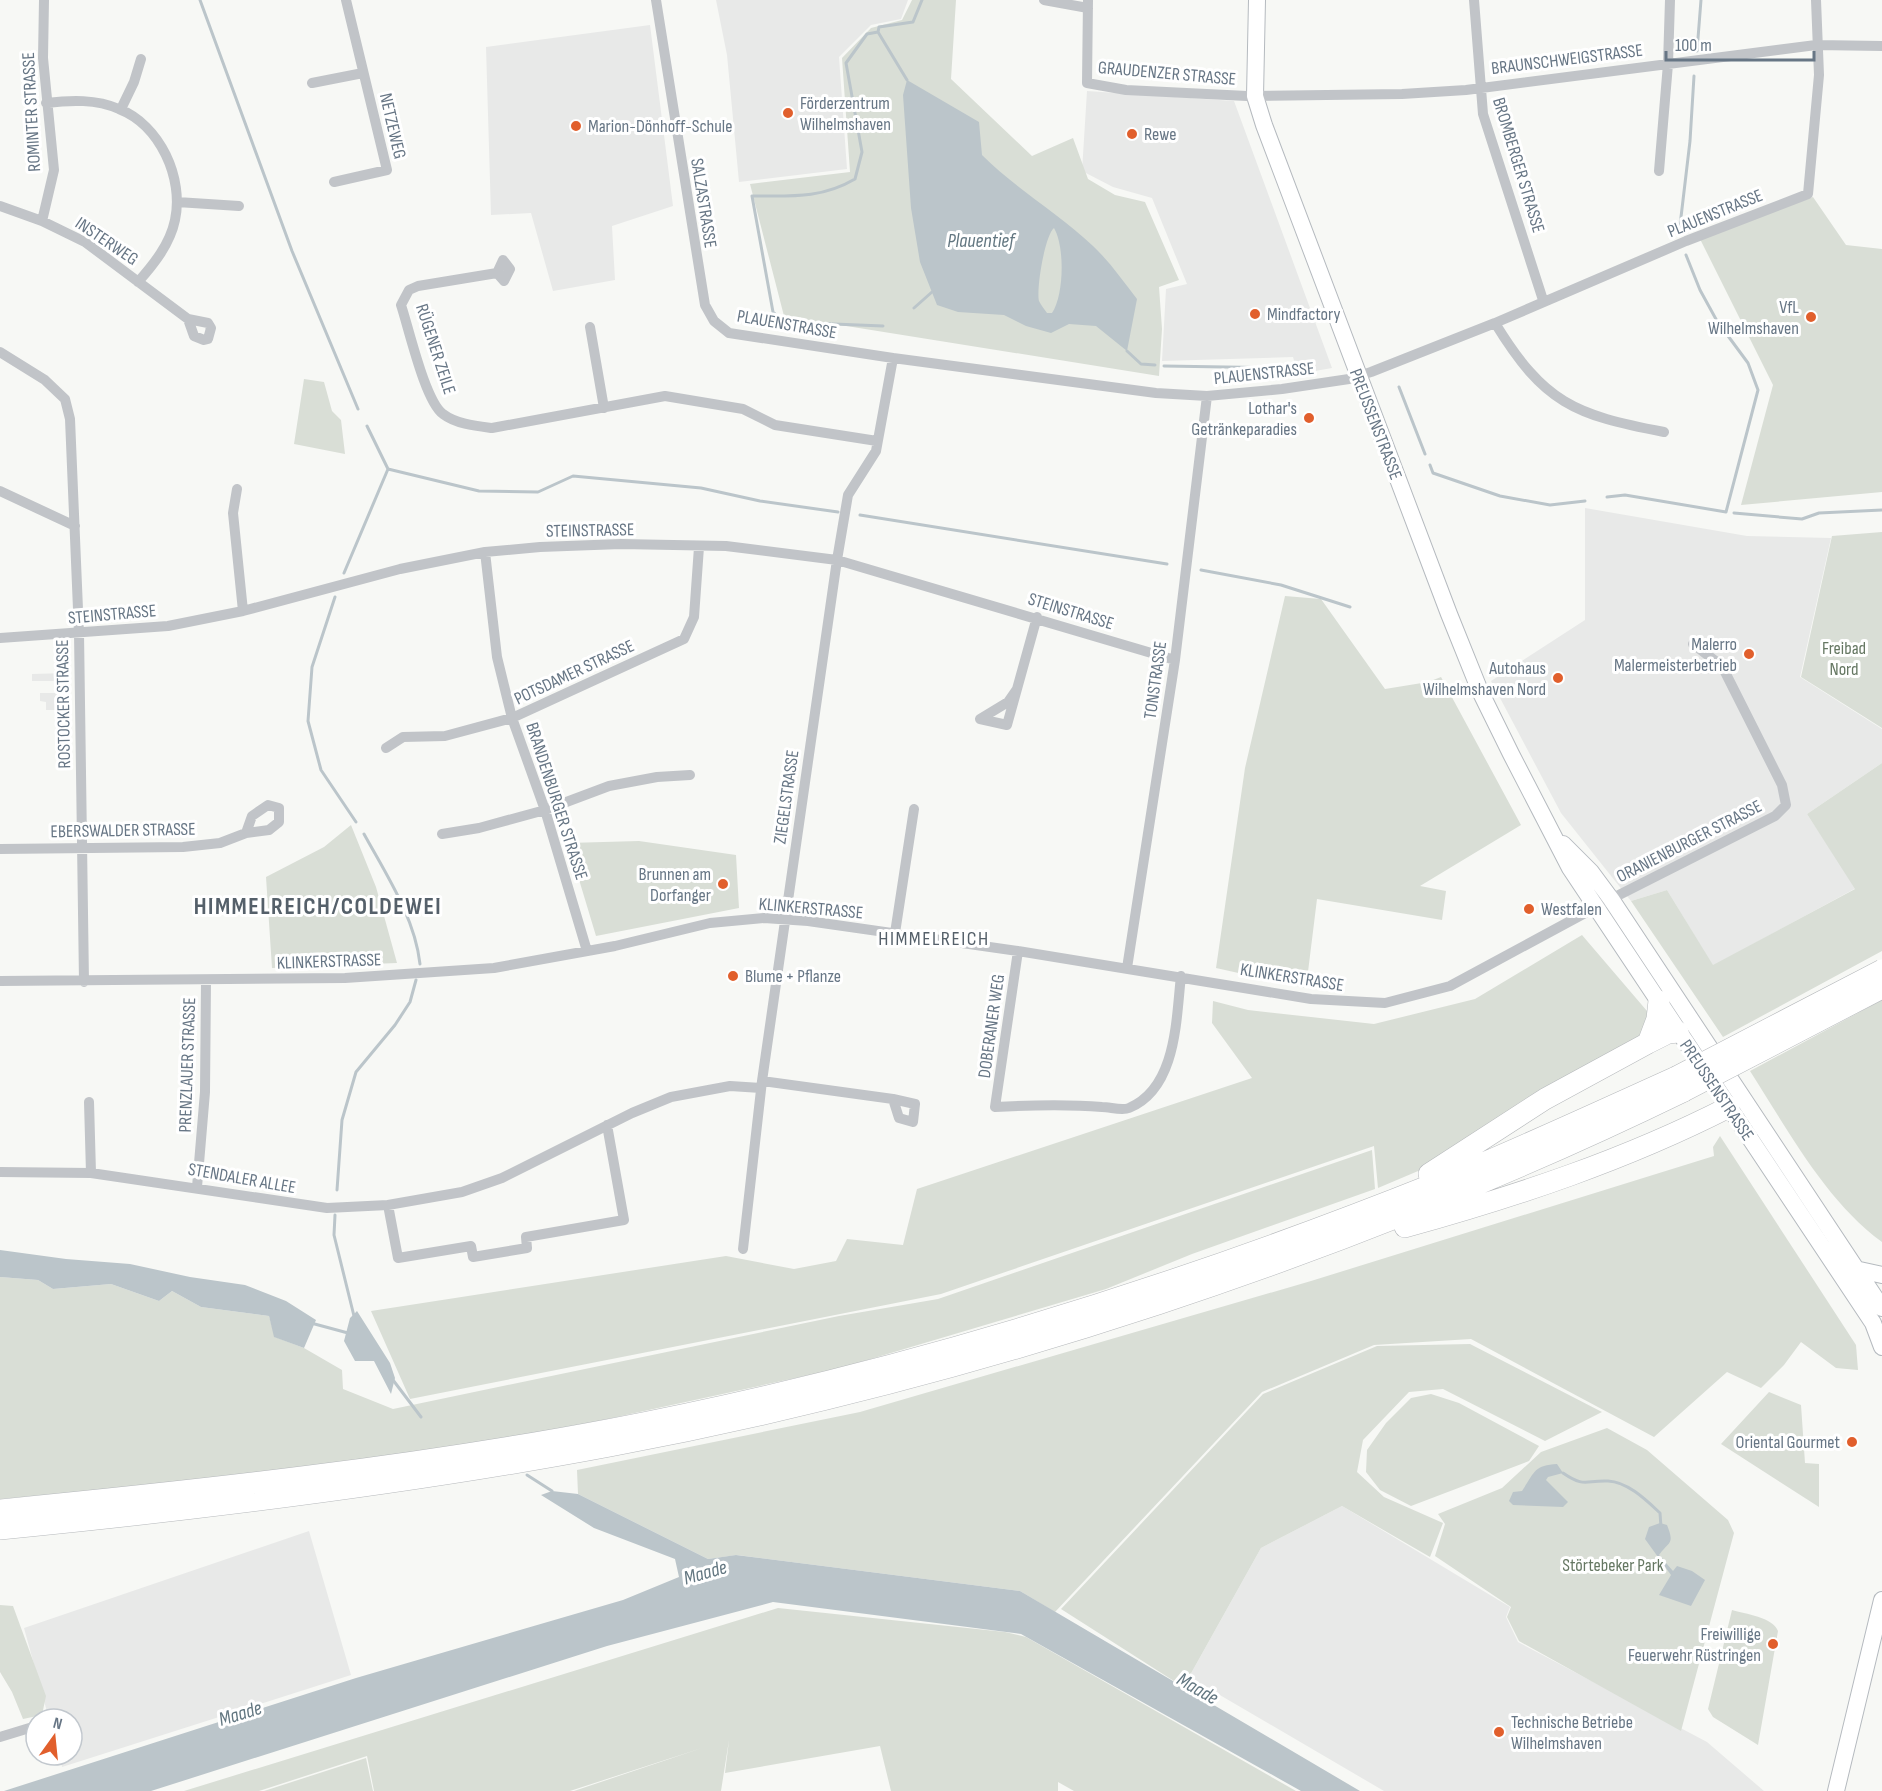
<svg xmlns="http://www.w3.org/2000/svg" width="1882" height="1791" font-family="'Sofia Sans Condensed',sans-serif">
	<rect width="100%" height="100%" fill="#f7f8f5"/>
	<!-- built -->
	<path fill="#e8e9e8" d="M716 0H908L901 19 871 25 839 57 847 169 739 182 727 55Z
		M650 25 673 206 612 226 615 280 553 291 531 213 491 215 486 47Z
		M1087 91 1234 101 1332 368 1298 374 1293 357 1162 361 1166 289 1187 284 1152 198 1113 187 1082 171Z
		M1585 508 1747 536 1831 538 1800 677 1882 729V763L1807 814 1856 888 1713 966 1667 890 1631 901 1561 813 1491 681 1585 620Z
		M68 673V681H32V674Z
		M40 693H68V710H46V702L40 701Z
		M1342 1506 1510 1607 1506 1617 1518 1642 1707 1742 1764 1791H1384L1189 1677 1261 1548Z
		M309 1531 351 1675 62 1767 59 1755H72V1719H49L24 1628Z"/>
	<!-- green -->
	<path fill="#d9ded6" d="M912 0H956L951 79 1032 156 1073 138 1088 179 1115 195 1145 202 1179 280 1159 287 1162 329 1159 376 784 316 750 184 850 172 842 58 871 28 902 20Z
		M1813 197 1846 245 1882 249V492L1741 505 1773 385 1700 239Z
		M304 379 324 382 332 411 341 420 345 454 294 444Z
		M1882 532V728L1801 677 1832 536Z
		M1285 596 1321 599 1385 689 1428 682 1441 677 1521 825 1420 886 1446 891 1442 920 1317 899 1306 988 1216 968 1245 768Z
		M1882 763V951L1723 1037 1631 901 1667 890 1713 965 1855 889 1807 814Z
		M351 825 376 887 397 963 272 968 266 877 324 847Z
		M639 841 736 855 739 908 596 936 568 843Z
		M1582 935 1653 1018 1646 1038 1437 1163 1378 1188 1374 1146 941 1294 410 1399 371 1311 726 1256 794 1269 836 1261 847 1239 903 1245 917 1189 1252 1078 1212 1023 1213 1001 1248 1010 1374 1024 1475 999Z
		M1882 1000V1242C1825 1200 1788 1130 1750 1071Z
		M1720 1136 1856 1345 1858 1370 1836 1368 1801 1342 1784 1365 1761 1388 1727 1372 1654 1437 1471 1339 1374 1345 1262 1392 1055 1612 1020 1591 737 1555 708 1559 578 1494 577 1470 860 1412 1311 1281 1714 1156 1713 1147Z
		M1372 1150 1375 1189 1192 1254 1106 1289 837 1369 598 1421 335 1469 0 1499V1277L38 1280 53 1289 111 1284 159 1301 172 1291 201 1307 269 1316 275 1337 304 1348 342 1370 343 1389 393 1409 839 1316 938 1299Z
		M1470 1344 1602 1412 1545 1441 1443 1389 1409 1392 1363 1440 1357 1472 1384 1497 1443 1523 1430 1557 1342 1506 1261 1548 1189 1677 1177 1683 1061 1609 1263 1394 1377 1346Z
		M1769 1392 1801 1405 1805 1463 1819 1464V1507L1721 1444Z
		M1431 1394 1459 1403 1539 1446 1529 1461 1411 1506 1380 1490 1366 1472 1367 1450 1386 1423 1411 1398Z
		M1607 1428 1647 1450 1728 1520 1734 1533 1681 1731 1519 1641 1507 1617 1511 1607 1435 1556 1445 1524 1438 1514 1502 1488 1541 1452Z
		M0 1605 13 1606 46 1696 42 1715 23 1719 12 1692 0 1672Z
		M778 1608 1005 1632 1026 1637 1296 1791H1074L1058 1782V1791H891L880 1746 725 1773 729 1740 721 1791H574L702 1748 570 1791H374L367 1756 259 1791H184Z
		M1732 1610C1745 1614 1773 1617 1778 1631L1758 1745 1713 1717 1708 1709Z
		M366 1758 373 1791H264Z"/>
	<!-- water -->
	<path fill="#bbc5ca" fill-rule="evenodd" d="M907 80 979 122 982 155C1016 189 1058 213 1093 246 1110 262 1123 281 1137 299L1127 351 1096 326 1069 324 1051 333 1026 326 1004 315 958 312 937 305 920 262 911 208 903 95ZM1054 228C1065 247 1064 295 1052 313H1047C1045 310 1041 305 1039 301 1036 289 1045 235 1054 228Z
		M0 1250 66 1259 130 1264 190 1277 245 1285 286 1301 316 1320 304 1348 274 1337 269 1316 201 1307 172 1291 159 1301 111 1284 53 1289 38 1280 0 1277Z
		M357 1311 390 1363 395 1378 391 1394 374 1361H355L344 1341 350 1318Z
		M1557 1464 1563 1473 1548 1477 1546 1480 1568 1502 1563 1507 1513 1505 1509 1501 1513 1492 1522 1491C1534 1473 1534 1465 1557 1464Z
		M552 1491 578 1494 708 1559 736 1555 1020 1591 1360 1791H1301L1021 1634 773 1602 607 1646 151 1791H4L356 1678 623 1600 679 1577 675 1559 594 1528 541 1495Z
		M1660 1523 1667 1525C1675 1545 1669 1541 1659 1555L1673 1571 1677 1566 1692 1571 1705 1580 1691 1606 1659 1595 1671 1575 1645 1539 1649 1527Z"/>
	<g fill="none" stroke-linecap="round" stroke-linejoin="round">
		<!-- stream -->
		<path stroke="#bbc5ca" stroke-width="3" d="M200 0 292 251 358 409
			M878 32 879 27 913 22 922 0
			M1697 51 1701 0
			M1679 234 1690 141 1694 76
			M914 308 932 292
			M883 326 784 322 773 312 752 196C790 196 821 199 855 179L862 152 846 63 867 34 878 32 907 80
			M1127 351 1141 364 1155 365
			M1164 366 1290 368
			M1399 387 1425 454
			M1430 465 1433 473 1500 496 1550 505 1585 501
			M388 469 479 491 538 492 573 476 701 488 760 501 838 512
			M1607 497 1625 495 1726 512 1758 390 1748 363 1717 321 1700 290 1686 255
			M1734 513 1802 519 1819 513 1882 510
			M860 515 1167 564
			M1201 570 1281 585 1350 607
			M344 573 388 469 367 426
			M335 597 312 667 308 721 321 770 356 822
			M364 834C386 874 415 918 420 964
			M337 1190 342 1120 356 1072 395 1025 410 1002 416 980
			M335 1215 334 1235 354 1316
			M311 1323 348 1333
			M393 1380 421 1417
			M1563 1473C1585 1488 1585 1480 1608 1481 1628 1482 1646 1500 1660 1513L1661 1527
			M527 1475 552 1491"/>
		<!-- secondary casing -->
		<g stroke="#b5babf" stroke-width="18">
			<path id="secondary" d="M1257 0 1255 96 1264 125 1449 614 1480 691 1511 754 1570 868 1873 1323 1882 1347
				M1563 844 1591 872 1611 899 1882 1308
				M1855 1269 1882 1275
				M1836 1791 1882 1600"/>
		</g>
		<!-- highway casing -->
		<g stroke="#b6b9bc" stroke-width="22">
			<path id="highway" d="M1648 1043 1657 1019 1659 1001
				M1429 1174 1545 1099 1648 1043 1668 1033 1678 1032
				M1405 1227C1517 1196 1625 1160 1729 1107
				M0 1510C203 1490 406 1468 607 1430 890 1376 1168 1290 1436 1183 1517 1150 1596 1113 1676 1077
				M0 1529C204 1509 408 1484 610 1446 976 1377 1349 1254 1684 1091"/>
		</g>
		<!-- street -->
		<path stroke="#c1c4c8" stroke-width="10" d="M656 0 705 305 714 321 729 333 893 358 1156 393 1207 396 1282 389 1349 379 1371 372 1495 323 1686 241 1808 194 1819 75 1816 0
			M1044 0 1088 8
			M1088 0 1087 83 1126 90 1247 96 1402 94 1466 90 1816 45 1882 46
			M1474 0 1483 114 1543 300
			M312 83 363 73
			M46 103C71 100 96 99 119 109 160 125 184 178 175 220 170 244 154 264 138 282
			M121 109 134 82 141 59
			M1659 171 1668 64 1670 0
			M334 182 387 170 346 0
			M177 202 239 206
			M0 206 42 221 85 242 188 319 208 323 211 328 208 339 204 340 194 336 188 319
			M42 221 54 170 43 58 44 0
			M497 273 503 260 510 269 504 281 497 273 418 286 409 290 401 305C409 329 425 401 443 414 456 424 476 426 492 428L665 396 743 409 775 425 877 441
			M1495 323C1544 403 1574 415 1664 432
			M590 327 604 408
			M0 352 45 380 65 399 70 419 79 633 84 982
			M237 489 233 513 243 611
			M0 491 75 526
			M485 552 497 657 512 718 545 810 587 951
			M0 638 168 626 243 611 400 569 485 552 540 547 621 544 726 546 837 560 1175 660
			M1017 689 1007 725 980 719 1008 702 1017 689 1037 617
			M386 748 403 737 445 736 512 718 684 639 694 617 699 547
			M268 805 279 808V822L269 830 246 833 252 816Z
			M442 834 479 828 545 810 609 786 657 777 690 775
			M0 849 183 847 220 843 246 833
			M895 933 914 809
			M1018 951 995 1107C1032 1105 1066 1104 1102 1107 1110 1107 1122 1111 1129 1108 1177 1088 1176 1019 1181 976
			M1127 968 1175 660 1207 396
			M0 981 345 978 494 968 615 946 710 923 764 918 808 921 1018 951 1311 999 1385 1003 1450 986 1611 899 1775 816 1786 805 1782 785 1722 666 1693 644
			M762 1081 893 1099 915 1104 913 1122 899 1118 893 1099
			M89 1102 91 1173
			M0 1172 91 1173 327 1208 388 1205 462 1192 502 1178 632 1113 671 1097 730 1086 761 1088
			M197 1187 205 1092 206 980
			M388 1205 398 1258 471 1246 473 1257 527 1248 526 1237 624 1220 607 1125
			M743 1249 762 1081 837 560 848 495 876 451 893 358
			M0 1737 36 1726"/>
		<!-- secondary -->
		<use href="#secondary" stroke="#fff" stroke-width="16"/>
		<!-- highway -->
		<use href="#highway" stroke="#fff" stroke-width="21"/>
		<!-- highway-bridge casing -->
		<g stroke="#b6b9bc" stroke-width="22" stroke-linecap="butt">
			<path id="highway-bridge" d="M1676 1077 1882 970
				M1684 1091 1882 988"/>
		</g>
		<!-- highway-bridge -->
		<use href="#highway-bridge" stroke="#fff" stroke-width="21"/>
	</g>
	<!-- markers -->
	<g fill="#e15f2c" stroke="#fff" stroke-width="2">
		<circle cx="788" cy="113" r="6"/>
		<circle cx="576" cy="126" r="6"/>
		<circle cx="1132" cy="134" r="6"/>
		<circle cx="1255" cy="314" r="6"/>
		<circle cx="1811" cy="317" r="6"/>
		<circle cx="1309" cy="418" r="6"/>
		<circle cx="1749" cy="654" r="6"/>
		<circle cx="1558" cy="678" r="6"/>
		<circle cx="723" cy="884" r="6"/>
		<circle cx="1529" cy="909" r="6"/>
		<circle cx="733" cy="976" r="6"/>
		<circle cx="1852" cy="1442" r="6"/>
		<circle cx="1773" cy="1644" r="6"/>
		<circle cx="1499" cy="1732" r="6"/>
	</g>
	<g text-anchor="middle" stroke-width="6" stroke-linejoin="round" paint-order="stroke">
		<!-- street labels -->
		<g font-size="18" fill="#677685" stroke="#fff">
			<text transform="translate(1567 59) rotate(-7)" y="6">BRAUNSCHWEIGSTRASSE</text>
			<text transform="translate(1167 73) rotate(5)" y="6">GRAUDENZER STRASSE</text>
			<text transform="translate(31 112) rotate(-93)" y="6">ROMINTER STRASSE</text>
			<text transform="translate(393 126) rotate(77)" y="6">NETZEWEG</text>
			<text transform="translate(1519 165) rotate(73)" y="6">BROMBERGER STRASSE</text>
			<text transform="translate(704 203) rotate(81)" y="6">SALZASTRASSE</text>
			<text transform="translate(1715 213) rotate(-22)" y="6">PLAUENSTRASSE</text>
			<text transform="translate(107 241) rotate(34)" y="6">INSTERWEG</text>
			<text transform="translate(787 324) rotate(10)" y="6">PLAUENSTRASSE</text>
			<text transform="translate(436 349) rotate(72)" y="6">RÜGENER ZEILE</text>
			<text transform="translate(1264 373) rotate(-6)" y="6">PLAUENSTRASSE</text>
			<text transform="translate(1376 424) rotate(69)" y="6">PREUSSENSTRASSE</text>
			<text transform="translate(590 530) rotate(-1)" y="6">STEINSTRASSE</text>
			<text transform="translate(1071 611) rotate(17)" y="6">STEINSTRASSE</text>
			<text transform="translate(112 614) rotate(-5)" y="6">STEINSTRASSE</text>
			<text transform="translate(574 672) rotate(-25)" y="6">POTSDAMER STRASSE</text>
			<text transform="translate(1155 680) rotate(-82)" y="6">TONSTRASSE</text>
			<text transform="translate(63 704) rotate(-91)" y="6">ROSTOCKER STRASSE</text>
			<text transform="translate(786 797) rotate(-82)" y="6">ZIEGELSTRASSE</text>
			<text transform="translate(557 801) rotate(72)" y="6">BRANDENBURGER STRASSE</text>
			<text transform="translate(123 830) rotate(-1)" y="6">EBERSWALDER STRASSE</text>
			<text transform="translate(1689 841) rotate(-27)" y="6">ORANIENBURGER STRASSE</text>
			<text transform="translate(811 908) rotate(5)" y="6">KLINKERSTRASSE</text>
			<text transform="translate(329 961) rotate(-2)" y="6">KLINKERSTRASSE</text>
			<text transform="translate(1292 977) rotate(9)" y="6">KLINKERSTRASSE</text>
			<text transform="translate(991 1026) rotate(-82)" y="6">DOBERANER WEG</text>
			<text transform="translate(187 1065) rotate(-88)" y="6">PRENZLAUER STRASSE</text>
			<text transform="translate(1717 1090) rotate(56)" y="6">PREUSSENSTRASSE</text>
			<text transform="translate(242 1178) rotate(10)" y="6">STENDALER ALLEE</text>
		</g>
		<!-- poi labels -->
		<g font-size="18" fill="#677685" stroke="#fff" text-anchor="start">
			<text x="800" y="109">Förderzentrum<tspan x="800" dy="21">Wilhelmshaven</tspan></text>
			<text x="588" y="132">Marion-Dönhoff-Schule</text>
			<text x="1144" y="140">Rewe</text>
			<text x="1799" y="313" text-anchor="end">VfL<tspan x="1799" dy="21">Wilhelmshaven</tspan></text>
			<text x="1267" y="320">Mindfactory</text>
			<text x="1297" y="414" text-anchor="end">Lothar's<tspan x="1297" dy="21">Getränkeparadies</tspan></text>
			<text x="1737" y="650" text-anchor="end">Malerro<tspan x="1737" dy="21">Malermeisterbetrieb</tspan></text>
			<text x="1546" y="674" text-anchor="end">Autohaus<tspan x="1546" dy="21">Wilhelmshaven Nord</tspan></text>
			<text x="711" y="880" text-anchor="end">Brunnen am<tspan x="711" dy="21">Dorfanger</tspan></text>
			<text x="1541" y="915">Westfalen</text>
			<text x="745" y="982">Blume + Pflanze</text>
			<text x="1840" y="1448" text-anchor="end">Oriental Gourmet</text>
			<text x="1761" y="1640" text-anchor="end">Freiwillige<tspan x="1761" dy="21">Feuerwehr Rüstringen</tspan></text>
			<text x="1511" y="1728">Technische Betriebe<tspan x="1511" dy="21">Wilhelmshaven</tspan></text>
		</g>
		<!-- park labels -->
		<g font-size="18" fill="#657762" stroke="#fff">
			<text x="1844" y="654">Freibad<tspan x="1844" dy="21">Nord</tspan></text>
			<text x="1613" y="1571">Störtebeker Park</text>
		</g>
		<!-- water labels -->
		<g font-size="20" font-style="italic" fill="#637781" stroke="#fff">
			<text x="981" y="247">Plauentief</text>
			<text transform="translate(705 1572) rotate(-16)" y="7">Maade</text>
			<text transform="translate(1198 1688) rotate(30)" y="7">Maade</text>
			<text transform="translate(240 1713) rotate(-17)" y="7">Maade</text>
		</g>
		<!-- neighbourhood labels -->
		<g font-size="20" letter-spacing="1.5" fill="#55606a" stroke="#fff">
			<text x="934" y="945">HIMMELREICH</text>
		</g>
		<!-- district labels -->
		<g font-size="24" font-weight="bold" letter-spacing="1.5" fill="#55606a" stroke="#fff">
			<text x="318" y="914">HIMMELREICH/COLDEWEI</text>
		</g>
	</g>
	<!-- north arrow -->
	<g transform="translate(54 1737) rotate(15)"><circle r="28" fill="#ffffff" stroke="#c2c8ce" stroke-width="1.5"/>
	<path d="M0-4.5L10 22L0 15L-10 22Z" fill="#e15f2c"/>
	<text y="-9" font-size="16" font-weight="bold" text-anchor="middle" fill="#677685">N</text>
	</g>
	<!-- scale -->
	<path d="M1666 51v9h148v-9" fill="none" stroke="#677685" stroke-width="3"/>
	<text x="1675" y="51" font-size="18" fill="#677685" stroke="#ffffff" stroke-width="4.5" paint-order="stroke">100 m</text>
</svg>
